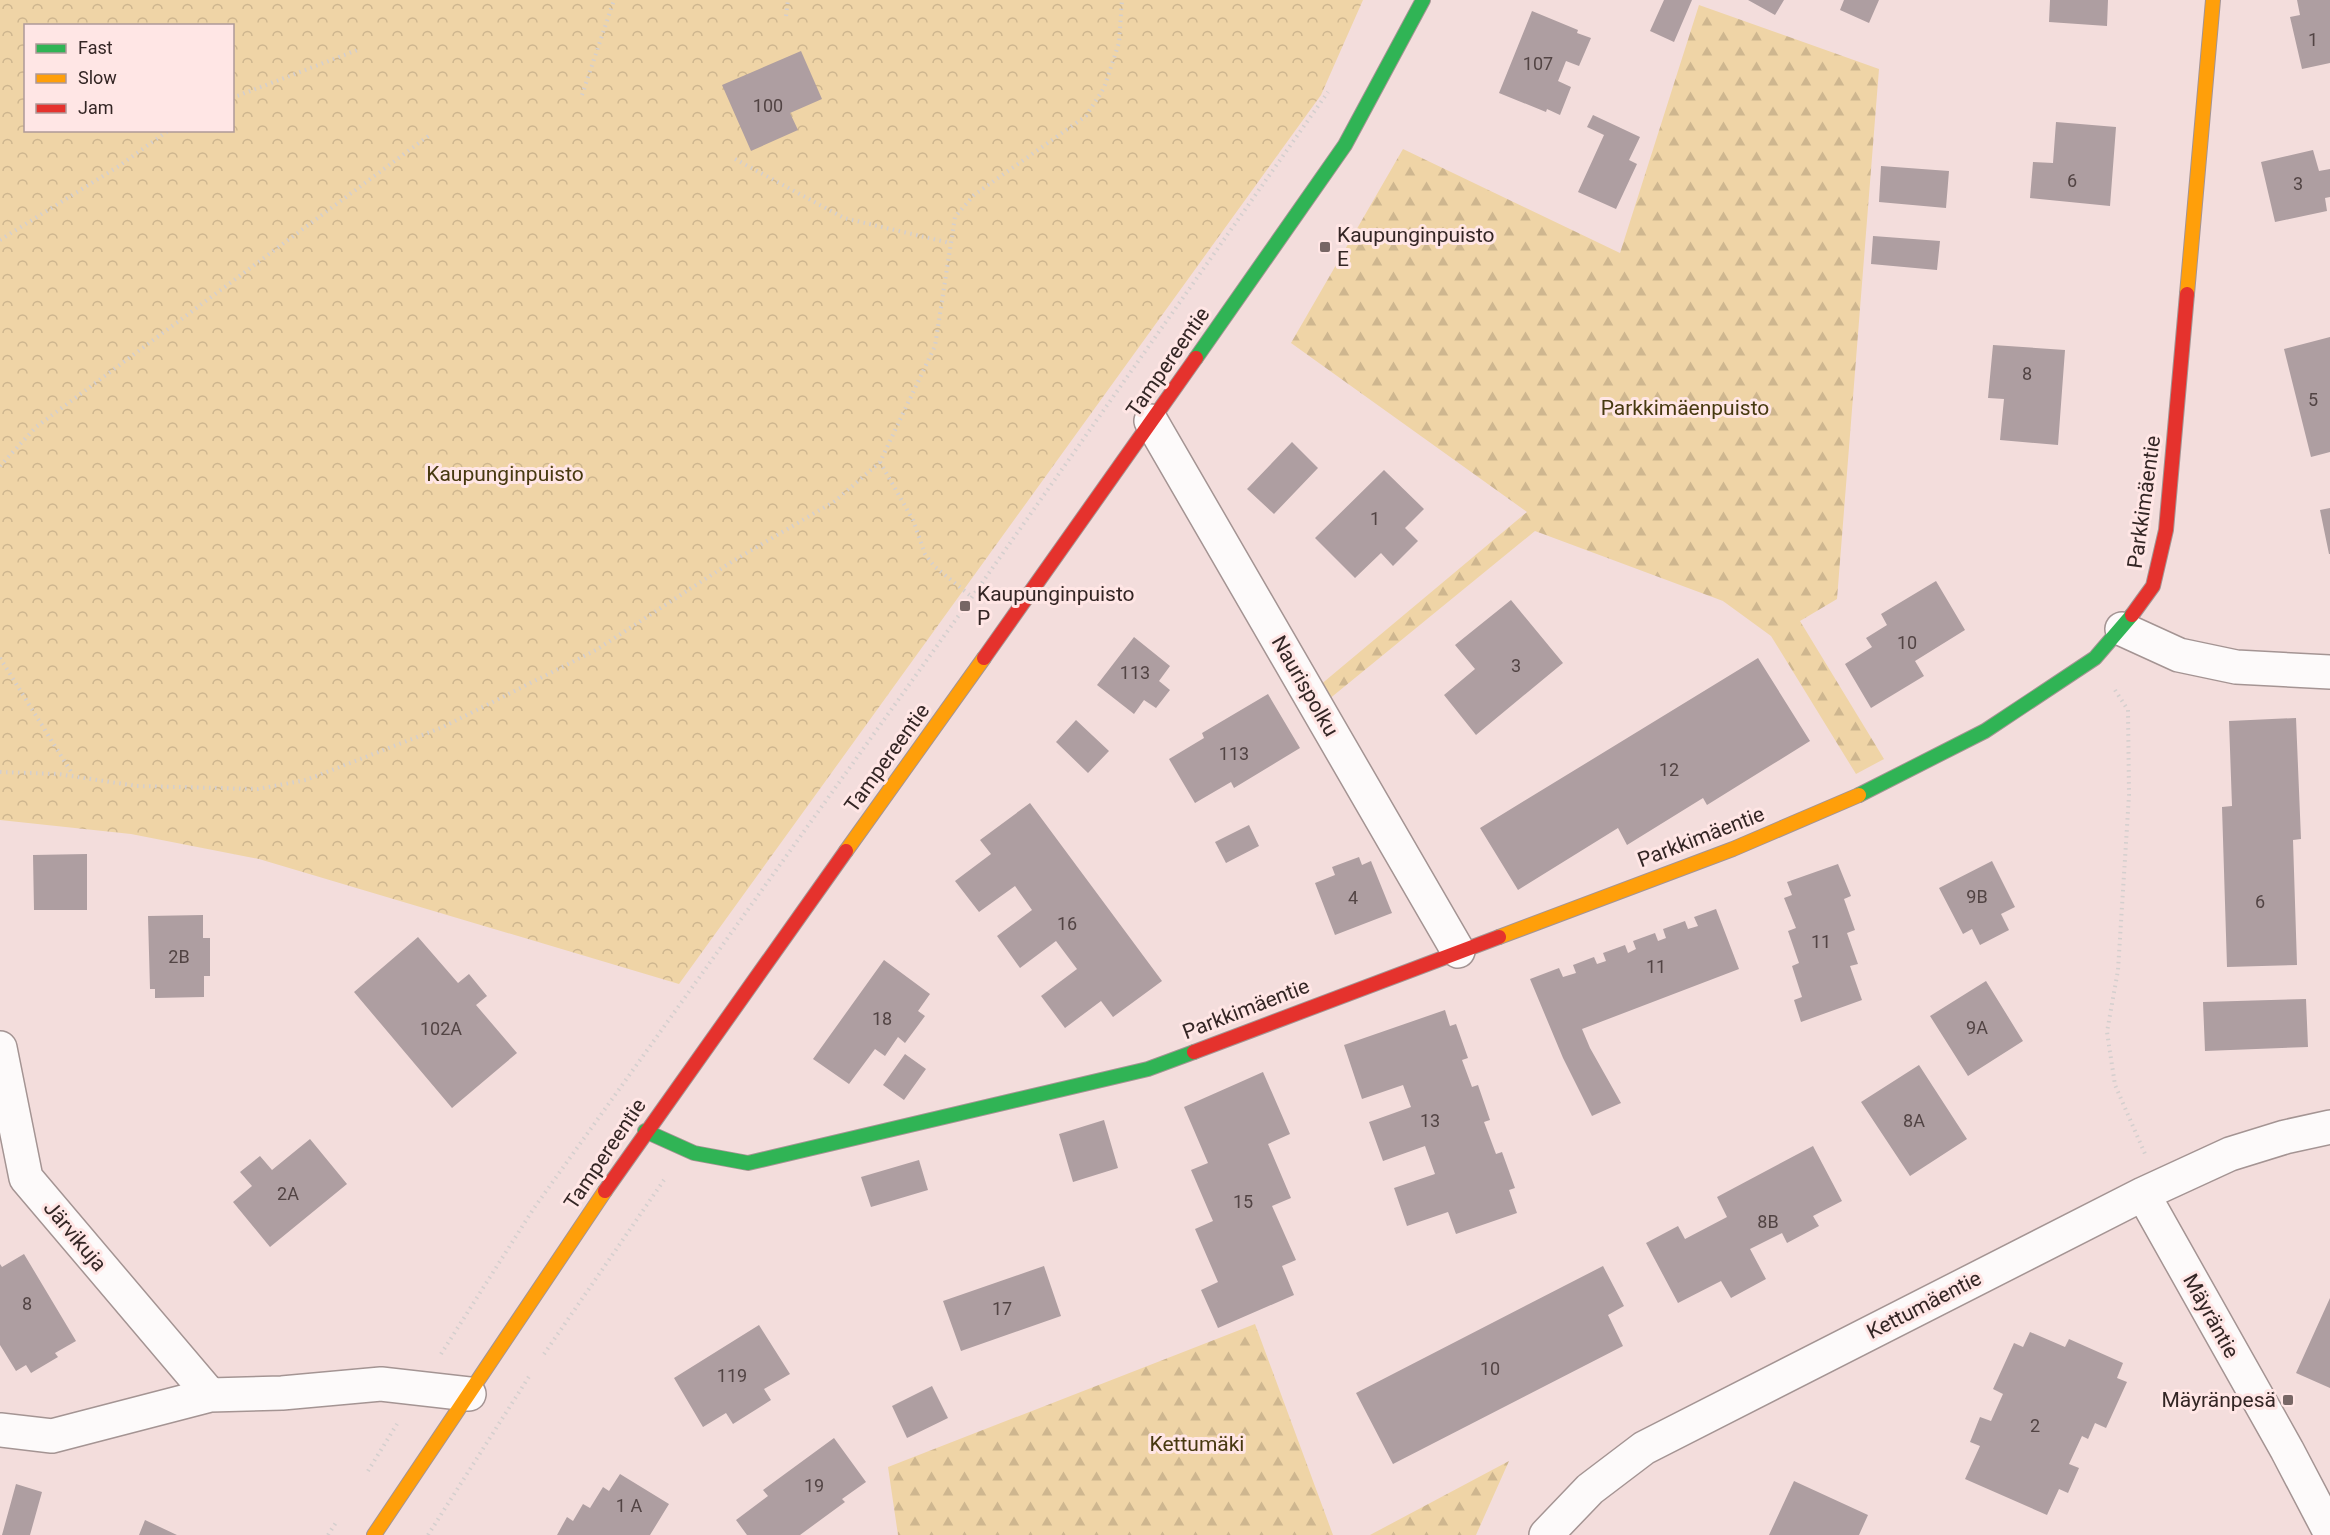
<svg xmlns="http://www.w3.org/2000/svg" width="2330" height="1535" font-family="Roboto,sans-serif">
	<defs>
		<pattern id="forest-firs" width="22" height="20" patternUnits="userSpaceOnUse" patternTransform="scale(1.5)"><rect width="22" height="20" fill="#efd4a6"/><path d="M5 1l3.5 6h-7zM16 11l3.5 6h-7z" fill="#ceb68f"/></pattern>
		<pattern id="park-crowns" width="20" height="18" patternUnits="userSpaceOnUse" patternTransform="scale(1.5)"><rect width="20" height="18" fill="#efd4a6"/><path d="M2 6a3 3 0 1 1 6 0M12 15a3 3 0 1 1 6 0" fill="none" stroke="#ceb68f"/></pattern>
	</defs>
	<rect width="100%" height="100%" fill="#f3dddc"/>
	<!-- forest -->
	<path fill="url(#forest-firs)" d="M1699 5 1879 69 1837 599 1800 621 1884 759 1856 774 1771 636 1723 601 1535 531 1328 700 1319 686 1527 512 1291 343 1403 149 1620 253Z
		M1255 1324 1333 1535H898L888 1467Z
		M1509 1461 1476 1535H1370Z"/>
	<!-- park -->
	<path fill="url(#park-crowns)" fill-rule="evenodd" d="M0 0H1363L1321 95 679 984 259 859 131 834 0 820ZM26 26H232V130H26Z"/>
	<!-- building -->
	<path fill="#ae9ea1" d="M1664 0H1692L1674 42 1650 31Z
		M1748 0H1784L1775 15Z
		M1844 0H1879L1869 23 1840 10Z
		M2050 0H2108L2107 26 2049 22Z
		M2297 0H2330V63L2302 69 2290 17 2300 15Z
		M1532 11 1578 30 1577 33 1591 38 1579 66 1566 61 1558 81 1571 87 1560 115 1547 109 1546 112 1499 93Z
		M801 51 822 99 790 113 798 130 751 151 722 85Z
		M1593 115 1640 137 1629 160 1637 164 1616 209 1578 192 1604 135 1587 127Z
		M2056 122 2116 127 2110 206 2030 198 2033 162 2053 163Z
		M2313 150 2319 171 2330 169V197L2325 198 2327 211 2275 222 2261 162Z
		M1881 166 1949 171 1946 208 1879 202Z
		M1873 236 1940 241 1937 270 1871 264Z
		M2330 337V452L2311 457 2284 349Z
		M1993 345 2065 350 2058 445 2000 440 2004 399 1988 398Z
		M1292 442 1318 468 1274 514 1247 489Z
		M1384 470 1424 509 1405 528 1418 541 1393 566 1381 553 1355 578 1315 538Z
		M2330 508V554H2329L2320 510Z
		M1936 581 1965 630 1915 661 1924 676 1871 708 1845 664 1872 647 1866 638 1887 625 1881 614Z
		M1511 600 1563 663 1476 735 1444 695 1475 669 1455 645Z
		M1134 637 1170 666 1159 681 1170 690 1156 708 1144 700 1134 714 1097 685Z
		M1758 658 1810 741 1707 805 1703 798 1627 845 1618 828 1518 890 1480 828Z
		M1268 694 1300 748 1234 788 1231 782 1195 803 1169 759 1204 738 1202 733Z
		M2296 718 2301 839 2293 840 2297 965 2227 967 2222 807 2232 806 2229 721Z
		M1076 720 1109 751 1088 773 1056 742Z
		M1030 803 1162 981 1113 1017 1101 1001 1065 1028 1041 996 1077 969 1056 941 1020 968 997 936 1032 910 1015 886 979 912 955 881 991 854 980 840Z
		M1249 825 1259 846 1226 863 1215 842Z
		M87 854V910H34L33 855Z
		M1359 857 1362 865 1371 861 1392 913 1335 935 1315 883 1335 875 1332 867Z
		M1992 861 2015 907 2001 914 2009 930 1980 945 1972 929 1963 934 1939 888Z
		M1838 864 1851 896 1844 899 1855 930 1847 933 1858 964 1850 966 1862 1000 1801 1022 1794 1000 1802 997 1792 966 1799 963 1788 931 1796 928 1784 898 1792 895 1787 882Z
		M1716 909 1739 969 1582 1029 1590 1048 1621 1103 1592 1116 1563 1058 1530 979 1559 968 1563 977 1576 973 1573 965 1594 957 1597 964 1606 961 1603 953 1625 945 1628 953 1636 949 1633 941 1655 933 1658 941 1666 938 1663 929 1685 921 1688 929 1698 926 1694 917Z
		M203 915V938H210V976H204V997L155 998V989H150L148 916Z
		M418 937 458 983 469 974 487 996 476 1005 517 1053 452 1108 354 992Z
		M884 960 930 994 918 1011 925 1016 905 1043 898 1037 885 1056 875 1049 849 1084 813 1059Z
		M1986 981 2023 1041 1968 1076 1930 1016Z
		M2306 999 2308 1047 2205 1051 2203 1002Z
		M1445 1010 1450 1026 1456 1024 1468 1058 1462 1060 1472 1087 1478 1085 1490 1120 1484 1122 1496 1154 1502 1152 1515 1188 1509 1190 1517 1213 1456 1234 1448 1212 1407 1226 1394 1188 1435 1174 1425 1146 1383 1161 1369 1122 1411 1107 1403 1085 1362 1099 1344 1045Z
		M905 1054 926 1069 904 1100 883 1085Z
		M1919 1065 1967 1139 1910 1176 1861 1102Z
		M1263 1072 1290 1134 1268 1144 1291 1198 1272 1206 1296 1260 1282 1266 1294 1295 1218 1328 1201 1290 1218 1282 1195 1229 1213 1221 1191 1170 1208 1163 1184 1107Z
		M1104 1120 1118 1168 1073 1182 1059 1134Z
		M310 1139 347 1184 270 1247 233 1202 252 1186 240 1172 260 1156 272 1170Z
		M1813 1146 1842 1201 1813 1216 1819 1226 1787 1243 1782 1233 1750 1249 1766 1279 1731 1298 1721 1281 1678 1303 1646 1243 1678 1226 1685 1239 1727 1217 1717 1197Z
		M919 1160 928 1190 871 1207 861 1177Z
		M24 1254 76 1341 55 1353 58 1357 31 1373 26 1365 16 1371 0 1345V1264L2 1267Z
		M1044 1266 1061 1316 961 1351 943 1301Z
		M1603 1266 1624 1306 1608 1315 1623 1346 1393 1464 1356 1393Z
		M2330 1298V1388L2296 1373Z
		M759 1325 790 1374 764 1389 771 1400 733 1424 726 1413 703 1427 674 1378Z
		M2030 1332 2065 1347 2069 1339 2123 1363 2117 1378 2127 1382 2106 1428 2095 1423 2088 1439 2082 1436 2069 1464 2079 1468 2068 1493 2059 1489 2047 1515 1965 1479 1980 1446 1970 1442 1980 1417 1991 1421 2003 1394 1993 1389 2014 1343 2023 1347Z
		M932 1386 948 1418 907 1438 892 1406Z
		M834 1438 866 1482 842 1499 845 1502 800 1535H747L736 1520 768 1496 763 1490Z
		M620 1474 669 1504 650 1535H557L567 1517 573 1521 583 1504 590 1508 603 1487 609 1491Z
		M1794 1481 1868 1515 1859 1535H1769Z
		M16 1484 42 1492 30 1535H2Z
		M145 1520 177 1535H139Z"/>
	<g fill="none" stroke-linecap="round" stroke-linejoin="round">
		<!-- street casing -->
		<g stroke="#a49493" stroke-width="36">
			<path id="street" d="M1151 421 1458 951
				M2122 629 2179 655 2236 667 2330 672
				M0 1048 26 1178 210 1395
				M2143 1194 2287 1450 2330 1532
				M0 1430 52 1436 210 1395 282 1393 381 1384 469 1394
				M1546 1535 1590 1489 1644 1448 2143 1194 2230 1154 2285 1137 2330 1127"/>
		</g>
		<!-- fast casing -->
		<g stroke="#a49493" stroke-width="16">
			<path id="fast" d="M1196 358 1345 145 1423 0
				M1859 795 1985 731 2095 658 2132 615
				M645 1131 694 1153 748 1163 1148 1069 1194 1052"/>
		</g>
		<!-- slow casing -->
		<g stroke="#a49493" stroke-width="16">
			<path id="slow" d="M2187 294 2213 0
				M846 851 984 658
				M1499 937 1733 849 1859 795
				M374 1535 605 1191"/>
		</g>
		<!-- jam casing -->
		<g stroke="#a49493" stroke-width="16">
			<path id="jam" d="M2132 615 2153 586 2166 530 2187 294
				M984 658 1196 358
				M1194 1052 1499 937
				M605 1191 846 851"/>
		</g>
		<!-- path -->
		<path stroke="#d4cfce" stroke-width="4" stroke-dasharray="1.5 4.5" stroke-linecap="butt" d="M786 16 788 0
			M582 95 614 0
			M232 98 360 49
			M735 159 844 218 950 243
			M0 240 119 166 169 130
			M880 462 913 520 925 554 934 566 972 597
			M0 466 36 427 431 134
			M0 658 73 775
			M2115 690 2128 710 2129 795 2118 970 2107 1032 2115 1085 2145 1154
			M0 772 58 774 137 786 258 789 306 780 443 727 596 650 733 561 835 501 880 462 935 346 955 217 974 195 1086 116 1104 88 1119 43 1122 0
			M441 1354 534 1208 972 597 1328 92
			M544 1354 664 1180
			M368 1471 397 1424
			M328 1535 337 1521
			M428 1535 530 1375"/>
		<!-- street -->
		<use href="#street" stroke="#fdfafa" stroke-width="33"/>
		<!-- fast -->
		<use href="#fast" stroke="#30b455" stroke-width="14"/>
		<!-- slow -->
		<use href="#slow" stroke="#ff9f0a" stroke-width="14"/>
		<!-- jam -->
		<use href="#jam" stroke="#e5322d" stroke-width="14"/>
	</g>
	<!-- markers -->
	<g fill="#776665" stroke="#ffe6e5" stroke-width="2">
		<rect x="1319" y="241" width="12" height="12" rx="3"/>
		<rect x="959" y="600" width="12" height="12" rx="3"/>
		<rect x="2282" y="1394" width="12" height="12" rx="3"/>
	</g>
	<g text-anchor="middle" stroke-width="6" stroke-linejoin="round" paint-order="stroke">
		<!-- number labels -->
		<g font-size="18" fill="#524444">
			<text x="2313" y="46">1</text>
			<text x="1538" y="70">107</text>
			<text x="768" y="112">100</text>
			<text x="2072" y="187">6</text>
			<text x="2298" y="190">3</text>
			<text x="2027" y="380">8</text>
			<text x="2313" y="406">5</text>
			<text x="1375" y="525">1</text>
			<text x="1907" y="649">10</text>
			<text x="1516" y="672">3</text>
			<text x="1135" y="679">113</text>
			<text x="1234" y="760">113</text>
			<text x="1669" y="776">12</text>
			<text x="1977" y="903">9B</text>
			<text x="1353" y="904">4</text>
			<text x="2260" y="908">6</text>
			<text x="1067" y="930">16</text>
			<text x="1821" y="948">11</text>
			<text x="179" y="963">2B</text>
			<text x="1656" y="973">11</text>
			<text x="882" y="1025">18</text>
			<text x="1977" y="1034">9A</text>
			<text x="441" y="1035">102A</text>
			<text x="1430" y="1127">13</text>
			<text x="1914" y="1127">8A</text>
			<text x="288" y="1200">2A</text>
			<text x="1243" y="1208">15</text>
			<text x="1768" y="1228">8B</text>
			<text x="27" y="1310">8</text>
			<text x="1002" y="1315">17</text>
			<text x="1490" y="1375">10</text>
			<text x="732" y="1382">119</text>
			<text x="2035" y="1432">2</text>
			<text x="814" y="1492">19</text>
			<text x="629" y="1512">1 A</text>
		</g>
		<!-- poi labels -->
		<g font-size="21" fill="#342625" stroke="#ffe6e5" text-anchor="start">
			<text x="1337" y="242">Kaupunginpuisto<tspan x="1337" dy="24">E</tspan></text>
			<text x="977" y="601">Kaupunginpuisto<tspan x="977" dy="24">P</tspan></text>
			<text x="2276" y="1407" text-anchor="end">Mäyränpesä</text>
		</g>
		<!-- street labels -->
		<g font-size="21" fill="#342625" stroke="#ffe6e5">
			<text transform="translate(1168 362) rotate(-55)" y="7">Tampereentie</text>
			<text transform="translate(2144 502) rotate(-82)" y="7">Parkkimäentie</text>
			<text transform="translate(1305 686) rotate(60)" y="7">Naurispolku</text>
			<text transform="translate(887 758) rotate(-54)" y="7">Tampereentie</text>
			<text transform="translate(1701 837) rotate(-21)" y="7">Parkkimäentie</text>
			<text transform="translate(1246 1009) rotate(-21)" y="7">Parkkimäentie</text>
			<text transform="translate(605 1154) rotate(-56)" y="7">Tampereentie</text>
			<text transform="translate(75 1236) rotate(50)" y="7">Järvikuja</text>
			<text transform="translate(1924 1305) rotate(-27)" y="7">Kettumäentie</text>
			<text transform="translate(2211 1316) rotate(61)" y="7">Mäyräntie</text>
		</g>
		<!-- park labels -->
		<g font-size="21" fill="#473910" stroke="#ffe6e5">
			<text x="1685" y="415">Parkkimäenpuisto</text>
			<text x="505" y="481">Kaupunginpuisto</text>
			<text x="1197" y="1451">Kettumäki</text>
		</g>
	</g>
	<!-- legend -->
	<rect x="24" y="24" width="210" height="108" fill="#ffe6e5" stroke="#ae9998" stroke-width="1.5"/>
	<rect x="36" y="44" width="30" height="9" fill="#30b455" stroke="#ae9998" stroke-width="1.5"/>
	<text x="78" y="54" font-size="18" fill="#342625">Fast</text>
	<rect x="36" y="74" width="30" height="9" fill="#ff9f0a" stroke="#ae9998" stroke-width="1.5"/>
	<text x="78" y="84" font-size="18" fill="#342625">Slow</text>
	<rect x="36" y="104" width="30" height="9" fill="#e5322d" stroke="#ae9998" stroke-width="1.5"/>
	<text x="78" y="114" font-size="18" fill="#342625">Jam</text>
</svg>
